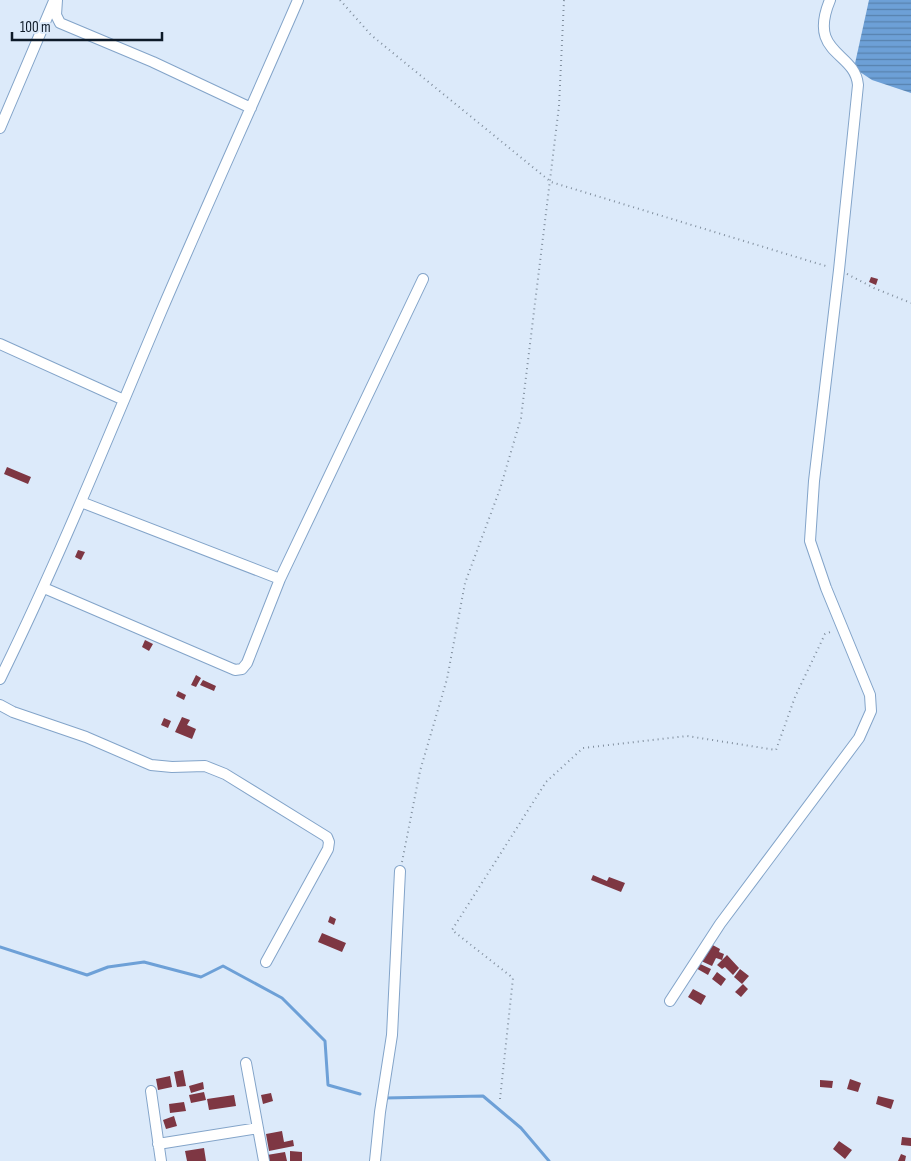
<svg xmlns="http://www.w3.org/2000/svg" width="911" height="1161" font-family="'Sofia Sans Condensed',sans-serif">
	<defs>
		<pattern id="water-rules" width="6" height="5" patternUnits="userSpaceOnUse" patternTransform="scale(1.25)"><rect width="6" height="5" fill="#6da0d7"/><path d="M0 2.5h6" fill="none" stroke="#5882ae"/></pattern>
	</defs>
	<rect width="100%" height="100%" fill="#dceafa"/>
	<!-- water -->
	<path fill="url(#water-rules)" d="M869 0H911V93L872 80 854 68Z"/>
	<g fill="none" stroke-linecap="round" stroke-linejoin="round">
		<!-- stream -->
		<path stroke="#6da0d7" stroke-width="3" d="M0 947 87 975 108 967 144 962 201 977 223 966 282 998 325 1041 328 1085 360 1094
			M385 1098 483 1096 521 1128 549 1161"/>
	</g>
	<!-- building -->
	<path fill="#7e3743" d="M871 277 878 279 876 285 869 282Z
		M7 467 31 477 28 484 4 474Z
		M78 550 85 552 81 560 75 557Z
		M145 640 153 644 149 651 142 647Z
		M196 675 201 678 196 687 191 685Z
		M203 680 216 686 214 691 200 685Z
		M178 691 186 695 184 700 176 696Z
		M182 717 190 720 187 725 196 729 192 739 175 732Z
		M164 718 171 721 168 728 161 725Z
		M593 875 607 881 609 877 625 883 621 892 591 880Z
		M330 916 336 919 334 925 328 922Z
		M322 933 346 943 342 952 318 942Z
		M709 943 720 949 719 952 724 954 722 960 716 958 712 966 699 960Z
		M727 955 739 968 733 975 725 967 722 969 717 965Z
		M696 962 711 969 708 975 694 967Z
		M740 969 749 976 742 984 734 977Z
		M717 972 726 979 721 986 712 979Z
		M743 984 748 989 741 997 735 992Z
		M693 989 706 996 701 1005 688 997Z
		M183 1070 186 1086 177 1087 174 1072Z
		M170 1076 172 1087 158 1090 156 1079Z
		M850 1079 861 1083 858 1092 847 1089Z
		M820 1080 833 1081 832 1088 820 1087Z
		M203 1082 204 1089 191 1093 189 1086Z
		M204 1092 206 1100 191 1103 189 1095Z
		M271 1093 273 1101 263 1104 261 1095Z
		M234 1095 236 1106 209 1110 207 1099Z
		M878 1096 894 1100 891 1109 876 1104Z
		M184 1102 186 1111 170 1113 169 1104Z
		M174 1116 177 1126 166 1129 163 1120Z
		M282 1131 284 1142 293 1140 294 1146 269 1151 266 1134Z
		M902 1137 911 1138V1146L901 1145Z
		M839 1141 852 1150 845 1159 833 1149Z
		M204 1148 206 1161H187L185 1151Z
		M290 1151 302 1152V1161H290Z
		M285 1152 287 1161H268L267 1155Z
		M901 1154 906 1156 905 1161H898Z"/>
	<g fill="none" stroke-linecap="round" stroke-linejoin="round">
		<!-- minor casing -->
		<g stroke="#83a4c9" stroke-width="12">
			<path id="minor" d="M57 0 56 15 60 23 153 62 251 108
				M0 128 54 1
				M0 344 124 400
				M81 502 280 579
				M44 588 235 670 242 669 247 663 280 579 423 279
				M0 679C59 559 109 435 161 312 206 207 253 104 298 0
				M0 705 13 712 86 737 151 765 172 767 205 766 225 774 327 837 329 842 328 849 266 962
				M670 1001 720 924 859 738 871 711 870 695 826 588 810 541 814 481 839 270 858 85C855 51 807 55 830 0
				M246 1063 264 1161
				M151 1091 161 1161
				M158 1144 258 1128
				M375 1161 380 1112 392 1035 400 871"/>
		</g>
		<!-- path -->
		<path stroke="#818f9e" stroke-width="2" stroke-dasharray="1 4" stroke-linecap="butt" d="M340 0 371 35 551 182 829 267
			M847 274 874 288 911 303
			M402 862 420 771 447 679 465 583 500 489 521 418 559 106 564 0
			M500 1099 513 978 452 930 546 782 583 748 687 736 776 750 795 697 825 634 833 631"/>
		<!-- minor -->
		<use href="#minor" stroke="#fff" stroke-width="10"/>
	</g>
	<!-- scale -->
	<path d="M12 32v8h150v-8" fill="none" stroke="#0d1a28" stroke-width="2.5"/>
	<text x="20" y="32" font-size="15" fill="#0d1a28" stroke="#dceafa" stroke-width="4" paint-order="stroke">100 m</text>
</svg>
